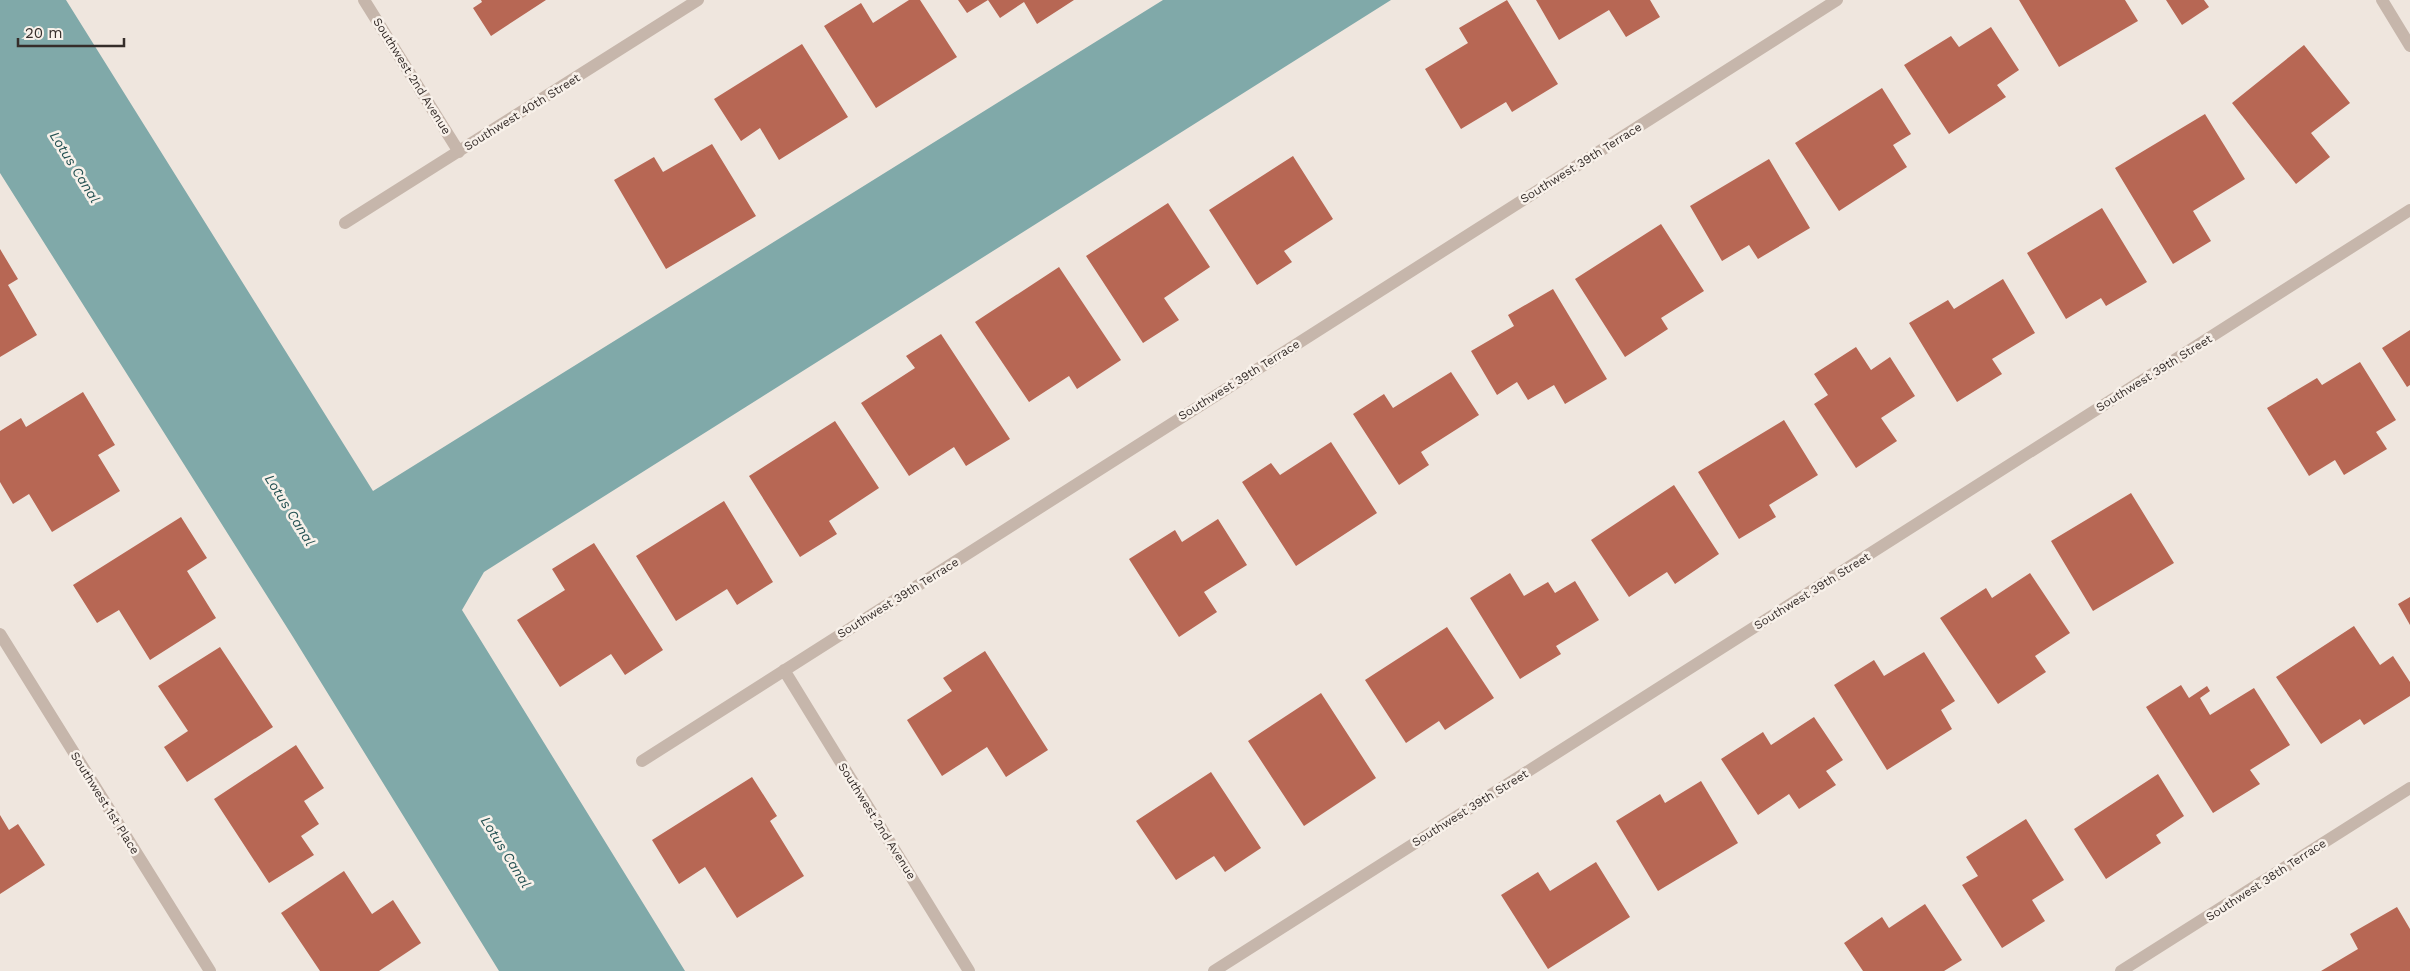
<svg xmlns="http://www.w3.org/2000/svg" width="2410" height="971" font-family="'Work Sans',sans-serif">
	<rect width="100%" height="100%" fill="#efe6de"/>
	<!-- water -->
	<path fill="#80a9a9" d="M0 0H66L373 491 1163 0H1391L484 572 462 610 685 971H499L293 637 0 173Z"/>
	<!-- building -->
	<path fill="#b76754" d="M481 0H546L491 36 473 8 482 2Z
		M909 0H920L957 57 876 108 824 26 861 3 873 23Z
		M958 0H988L967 13Z
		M988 0H1074L1037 24 1024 2 1000 18Z
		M1507 0 1558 84 1512 112 1506 102 1461 129 1425 69 1468 43 1459 28Z
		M1536 0H1650L1660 17 1626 37 1609 10 1559 40Z
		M2019 0H2125L2138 21 2059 67Z
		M2166 0H2204L2209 7 2182 25Z
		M1991 27 2019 70 1997 85 2006 97 1949 134 1904 65 1951 36 1959 47Z
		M802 44 848 117 779 160 760 128 741 141 714 99Z
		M2304 45 2350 103 2311 133 2330 157 2296 184 2232 103Z
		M1882 88 1911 134 1893 145 1907 167 1839 211 1795 143Z
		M2205 114 2245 179 2193 211 2211 241 2173 264 2115 168Z
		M712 144 756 216 666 269 614 180 654 157 663 172Z
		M1293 156 1333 219 1284 251 1292 262 1257 285 1209 210Z
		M1769 159 1810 228 1758 259 1749 245 1722 261 1690 206Z
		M1168 203 1210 267 1164 298 1179 320 1143 343 1086 256Z
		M2102 208 2147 282 2106 306 2101 298 2066 319 2027 253Z
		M1661 224 1704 291 1661 318 1668 329 1625 357 1575 279Z
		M0 249 18 279 8 285 37 335 0 357Z
		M1059 267 1121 360 1077 389 1069 376 1029 402 975 322Z
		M2003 279 2035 333 1992 359 2002 374 1957 402 1909 323 1948 300 1954 309Z
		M1553 289 1607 379 1565 404 1554 385 1528 400 1517 382 1497 395 1471 351 1514 326 1508 315Z
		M2410 330V385L2407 387 2382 348Z
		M941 334 1010 439 966 466 954 447 909 476 861 403 915 368 906 356Z
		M1856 347 1871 370 1890 357 1915 396 1881 418 1897 441 1856 468 1814 404 1828 395 1814 374Z
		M2360 362 2396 420 2376 432 2387 449 2344 475 2335 460 2309 476 2267 408 2317 378 2322 385Z
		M1451 372 1479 415 1421 452 1429 465 1399 485 1353 414 1384 394 1393 408Z
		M83 392 115 445 98 455 120 491 52 532 29 494 13 504 0 482V431L21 418 26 427Z
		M1784 420 1818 475 1769 505 1776 517 1739 539 1698 472Z
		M835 421 879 488 829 521 837 534 800 557 749 476Z
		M1331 442 1377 513 1296 566 1242 482 1271 463 1280 475Z
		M1674 485 1719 554 1675 584 1667 572 1629 597 1591 540Z
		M2131 493 2174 563 2093 611 2051 541Z
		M724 501 773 582 737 605 727 589 676 621 636 556Z
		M181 517 207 558 187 571 216 618 150 660 119 610 97 623 73 585Z
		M1218 519 1247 565 1204 592 1217 612 1179 637 1129 559 1175 530 1182 542Z
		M594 543 663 650 625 675 611 654 560 687 517 620 565 590 552 569Z
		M1510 573 1524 596 1548 582 1555 593 1575 581 1599 620 1556 646 1561 654 1520 679 1470 598Z
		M2030 573 2070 633 2035 656 2046 672 1998 704 1940 618 1986 588 1992 598Z
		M2410 597V625L2398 604Z
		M2354 626 2380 665 2393 656 2410 682V696L2364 725 2360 719 2321 744 2276 677Z
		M1447 627 1494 698 1445 730 1439 721 1406 743 1365 680Z
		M220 647 273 727 187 782 164 747 188 731 158 686Z
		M985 651 1048 750 1006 777 987 747 942 776 907 720 952 691 943 678Z
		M1924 652 1955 701 1941 710 1952 729 1887 770 1834 685 1874 660 1884 676Z
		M2181 685 2189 698 2207 686 2210 691 2200 698 2210 715 2254 688 2290 745 2250 770 2260 784 2213 813 2146 707Z
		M1321 693 1376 778 1304 826 1248 741Z
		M1814 717 1843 760 1826 771 1836 785 1799 809 1789 794 1758 815 1721 759 1763 732 1771 745Z
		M296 745 324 788 304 801 319 824 301 836 314 855 269 883 214 799Z
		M1211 772 1261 848 1225 872 1214 856 1176 880 1136 821Z
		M2158 774 2184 816 2156 835 2161 843 2106 879 2074 829Z
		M752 777 777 816 770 821 804 876 737 918 705 867 679 884 652 840Z
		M1701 781 1738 843 1658 891 1616 821 1660 794 1665 803Z
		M0 815 9 830 18 824 45 865 0 894Z
		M2026 819 2064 880 2032 900 2045 921 2002 948 1962 885 1978 876 1966 857Z
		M1596 862 1630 917 1548 969 1501 895 1538 872 1550 891Z
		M344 871 372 914 393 900 421 943 379 971H320L281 913Z
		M1925 904 1962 960 1944 971H1863L1844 943 1882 917 1889 928Z
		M2397 907 2410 929V971H2321L2358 949 2350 934Z"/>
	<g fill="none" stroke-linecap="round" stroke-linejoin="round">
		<!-- street -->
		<path stroke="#c6b6ab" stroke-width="12" d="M364 0 459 152
			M2382 0 2410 46
			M345 223 698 0
			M0 634 210 971
			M784 670 969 971
			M642 761 1837 0
			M1214 971 2410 210
			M2121 971 2410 788"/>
	</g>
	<g text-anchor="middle" stroke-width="5" stroke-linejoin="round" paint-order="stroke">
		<!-- street labels -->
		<g font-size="12" fill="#352d2a" stroke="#f8f1ea">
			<text transform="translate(412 76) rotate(58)" y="4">Southwest 2nd Avenue</text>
			<text transform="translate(522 112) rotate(-32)" y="4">Southwest 40th Street</text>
			<text transform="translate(1581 163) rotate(-32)" y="4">Southwest 39th Terrace</text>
			<text transform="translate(2154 373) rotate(-32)" y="4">Southwest 39th Street</text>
			<text transform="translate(1239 380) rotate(-32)" y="4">Southwest 39th Terrace</text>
			<text transform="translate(1812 591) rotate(-32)" y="4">Southwest 39th Street</text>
			<text transform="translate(898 598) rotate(-32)" y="4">Southwest 39th Terrace</text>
			<text transform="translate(105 803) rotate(58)" y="4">Southwest 1st Place</text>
			<text transform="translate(1470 808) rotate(-32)" y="4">Southwest 39th Street</text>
			<text transform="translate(877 821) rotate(58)" y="4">Southwest 2nd Avenue</text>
			<text transform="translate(2266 880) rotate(-33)" y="4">Southwest 38th Terrace</text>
		</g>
		<!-- water labels -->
		<g font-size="14" font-style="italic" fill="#245152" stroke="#f8f1ea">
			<text transform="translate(75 167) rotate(58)" y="5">Lotus Canal</text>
			<text transform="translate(290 510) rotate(58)" y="5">Lotus Canal</text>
			<text transform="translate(506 852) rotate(58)" y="5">Lotus Canal</text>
		</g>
	</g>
	<!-- scale -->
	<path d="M18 38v8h106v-8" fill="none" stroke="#352d2a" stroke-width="2.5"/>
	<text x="25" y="38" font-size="15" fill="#352d2a" stroke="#f8f1ea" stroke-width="4" paint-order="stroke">20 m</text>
</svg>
